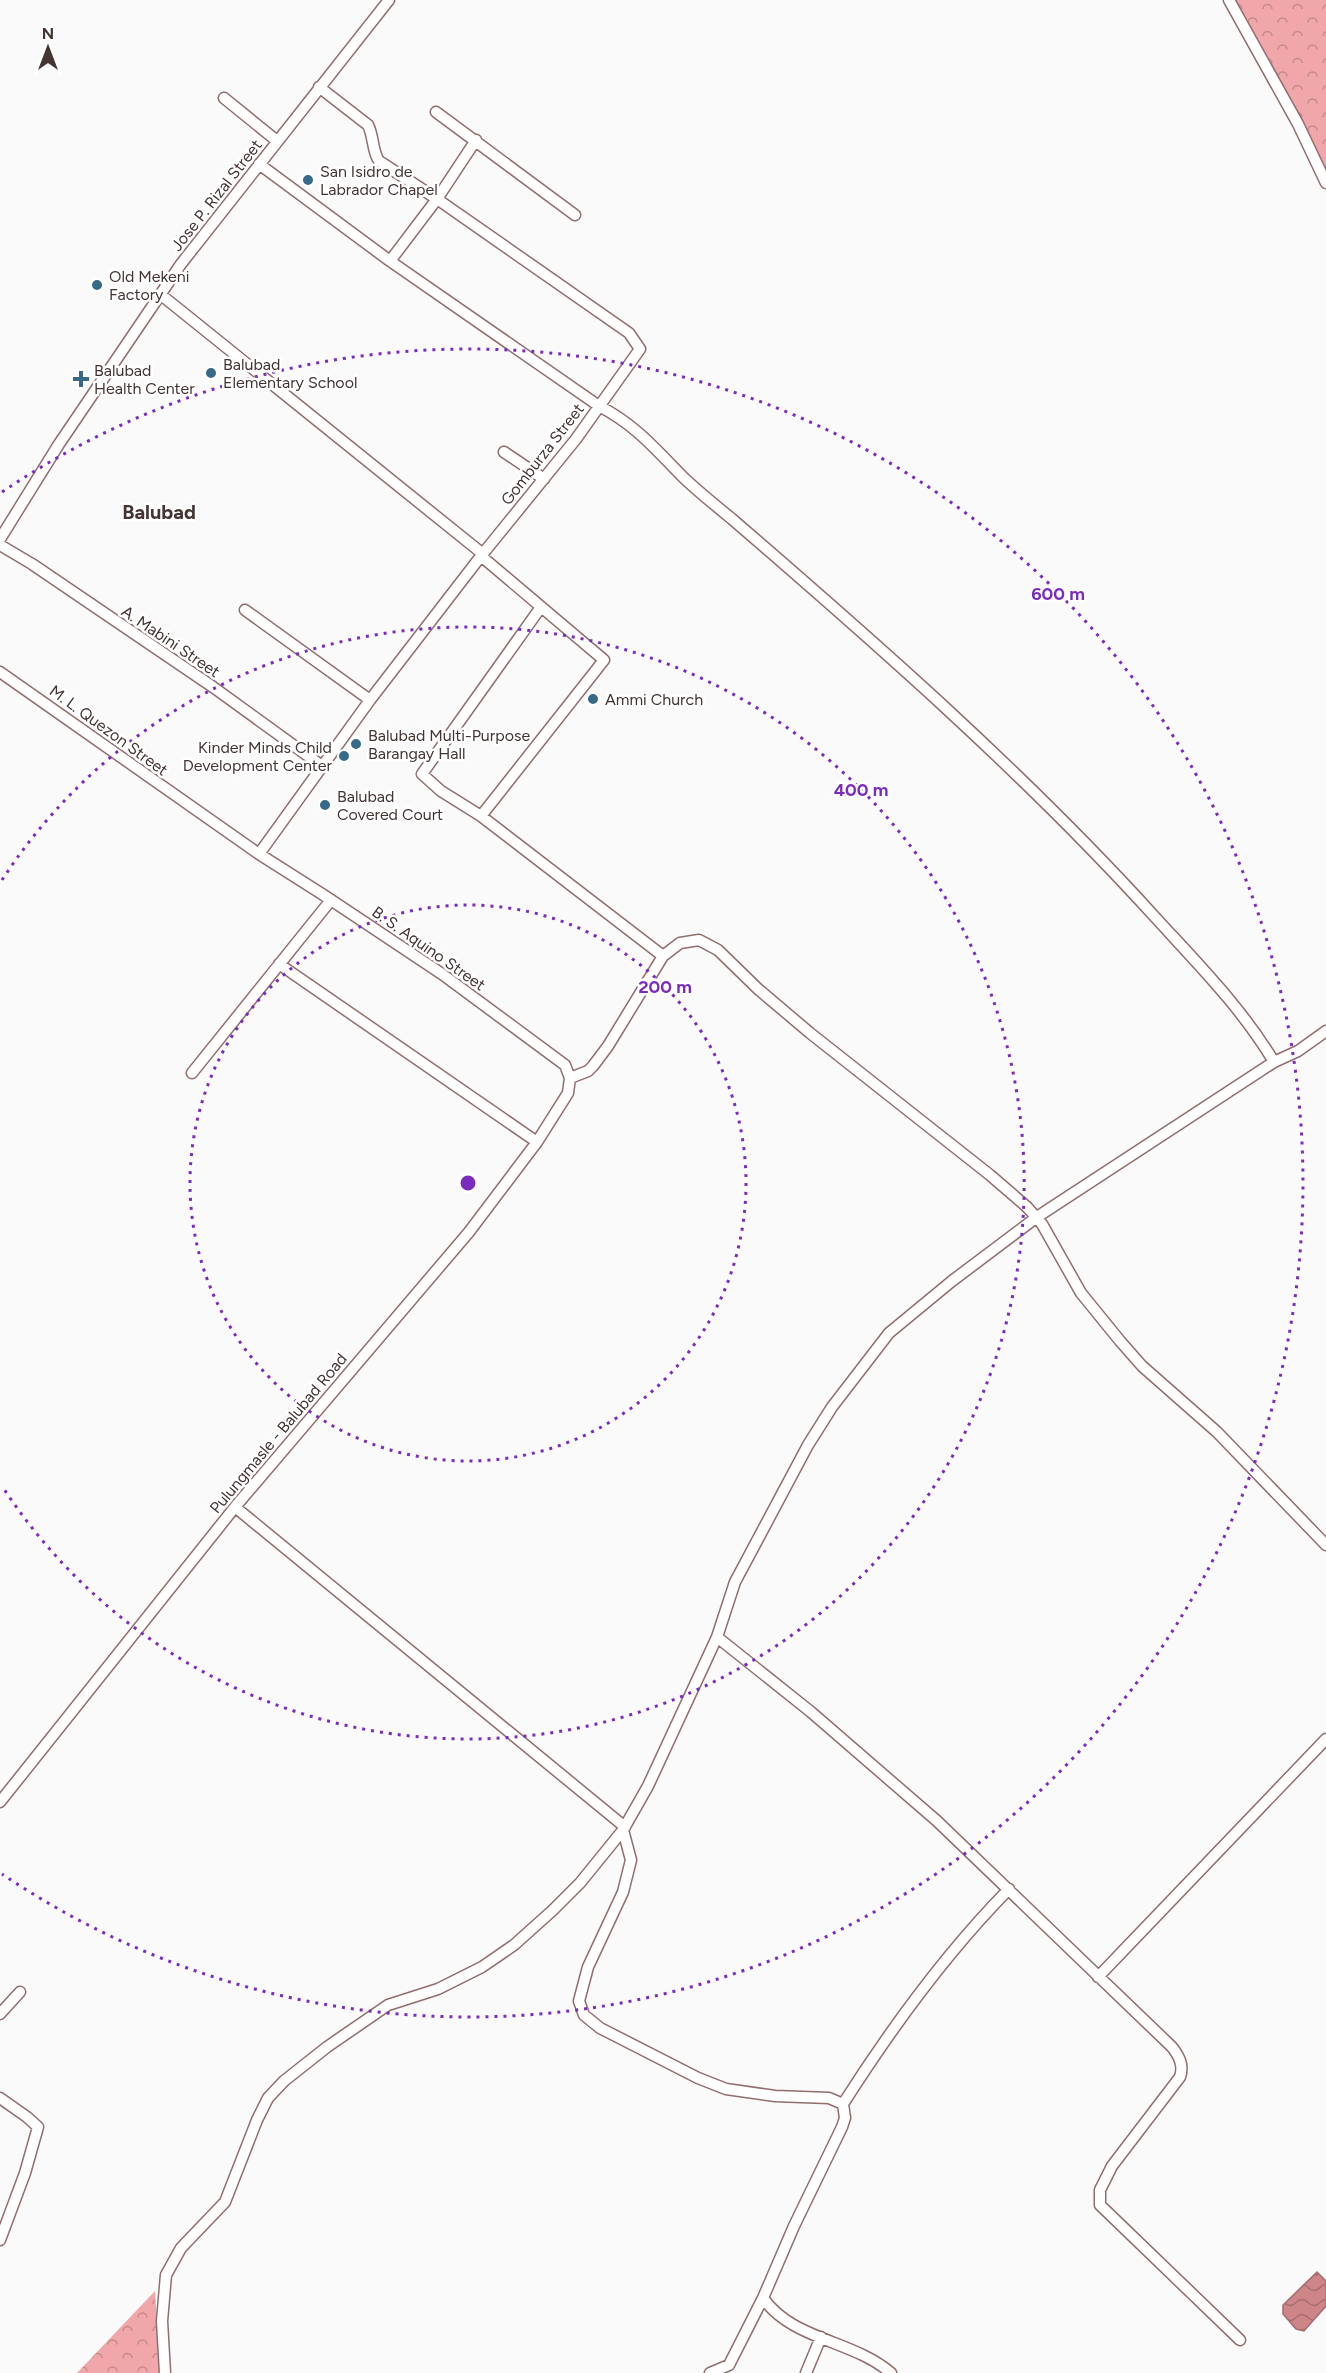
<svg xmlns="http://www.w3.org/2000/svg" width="1326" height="2373" font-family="Figtree,sans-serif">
	<defs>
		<pattern id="forest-crowns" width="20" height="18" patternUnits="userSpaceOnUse" patternTransform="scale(1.5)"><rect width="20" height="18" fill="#f1a7a9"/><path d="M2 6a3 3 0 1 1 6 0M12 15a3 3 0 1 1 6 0" fill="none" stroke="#c5898a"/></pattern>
		<pattern id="water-waves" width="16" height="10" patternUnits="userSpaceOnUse" patternTransform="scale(1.5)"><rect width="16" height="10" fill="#cd8588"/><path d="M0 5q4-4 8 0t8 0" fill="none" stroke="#a86e70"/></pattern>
	</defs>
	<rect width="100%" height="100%" fill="#fafafa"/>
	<!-- forest -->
	<path fill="url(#forest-crowns)" d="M1231 0H1326V178Z
		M155 2291 160 2373H77Z"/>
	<!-- water -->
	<path fill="url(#water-waves)" stroke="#a46d6f" stroke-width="1.5" d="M1317 2272 1326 2281V2306L1304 2331 1296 2329 1283 2314V2305Z"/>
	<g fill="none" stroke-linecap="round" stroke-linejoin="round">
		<!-- minor casing -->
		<g stroke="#926d6e" stroke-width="13">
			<path id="minor" d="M1229 0 1298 124 1326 183
				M319 87 368 125C374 137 372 151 379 161L437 199 390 261
				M224 98 277 141
				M436 112 575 215
				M259 164 390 261 599 406C636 425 656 450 685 479 700 493 716 506 732 519 878 645 1024 773 1154 916 1196 962 1242 1008 1274 1062
				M160 294 483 554
				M504 452 544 479
				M0 539 59 444 181 264 389 0
				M0 545 32 564 213 687 322 766
				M481 556 604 660 481 816
				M541 607 422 774 441 791 481 816 663 956
				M245 610 370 700
				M0 672 259 854 322 894 442 974 565 1065 570 1078
				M259 854 370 700 481 556 576 439 640 349 629 333 437 199 476 140
				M279 964 537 1142
				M192 1073 331 900
				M570 1078 588 1071 593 1066 608 1046 663 956 680 943 699 940 718 950 758 989 810 1033 990 1175 1027 1207 1042 1224 1081 1293 1120 1341 1142 1366 1217 1432 1326 1545
				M235 1507 625 1827
				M717 1637 811 1712 937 1821 1172 2047C1179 2056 1184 2065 1180 2077L1112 2166 1100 2190V2205L1240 2340
				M0 1802 235 1507 469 1232 537 1142 568 1093 570 1078
				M623 1830 631 1860 623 1892 588 1967 579 2001 584 2015 600 2028 698 2078 726 2089 775 2096 829 2098 843 2104
				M1098 1977 1326 1739
				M0 2014 20 1992
				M0 2098 27 2117 38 2127 25 2173 0 2240
				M763 2298C792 2340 853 2340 891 2373
				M165 2373 162 2321 166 2275 181 2248 225 2202 257 2120 268 2098 284 2081 327 2047 388 2005 438 1989 482 1967 514 1945 553 1910 580 1883 623 1830 648 1786 717 1637 735 1582 808 1445 832 1407 889 1333 952 1281 1037 1217 1274 1062 1298 1051 1326 1031
				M710 2373 729 2365 763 2298 794 2226 842 2127 845 2118 843 2104C892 2027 945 1954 1009 1889
				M806 2373 821 2337"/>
		</g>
		<!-- minor -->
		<use href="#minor" stroke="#fff" stroke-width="10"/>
	</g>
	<!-- distance rings -->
	<g fill="none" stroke="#7b2cbf" stroke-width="3" stroke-dasharray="3 6">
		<circle cx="468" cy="1183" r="278"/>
		<path d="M2 880A556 556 0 1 1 2 1486"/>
		<path d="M2 492A834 834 0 1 1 2 1874"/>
	</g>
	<!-- markers -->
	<g fill="#366a87" stroke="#fff" stroke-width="2">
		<circle cx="308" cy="180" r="6"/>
		<circle cx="97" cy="285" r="6"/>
		<circle cx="211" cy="373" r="6"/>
		<path d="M78 370h6v6h6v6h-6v6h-6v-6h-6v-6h6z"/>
		<circle cx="593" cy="699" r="6"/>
		<circle cx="356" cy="744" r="6"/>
		<circle cx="344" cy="756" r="6"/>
		<circle cx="325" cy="805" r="6"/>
	</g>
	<g text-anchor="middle" stroke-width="5" stroke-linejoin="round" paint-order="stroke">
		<!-- poi labels -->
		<g font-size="16" fill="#443434" stroke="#fff" text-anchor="start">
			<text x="320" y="177">San Isidro de<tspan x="320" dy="18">Labrador Chapel</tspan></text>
			<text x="109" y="282">Old Mekeni<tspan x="109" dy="18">Factory</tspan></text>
			<text x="223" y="370">Balubad<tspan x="223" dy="18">Elementary School</tspan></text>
			<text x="94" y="376">Balubad<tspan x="94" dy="18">Health Center</tspan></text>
			<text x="605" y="705">Ammi Church</text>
			<text x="368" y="741">Balubad Multi-Purpose<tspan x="368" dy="18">Barangay Hall</tspan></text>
			<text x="332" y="753" text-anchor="end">Kinder Minds Child<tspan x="332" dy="18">Development Center</tspan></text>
			<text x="337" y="802">Balubad<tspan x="337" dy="18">Covered Court</tspan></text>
		</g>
		<!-- street labels -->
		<g font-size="16" fill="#443434" stroke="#fff">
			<text transform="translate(216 195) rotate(-52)" y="6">Jose P. Rizal Street</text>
			<text transform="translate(542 454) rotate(-52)" y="6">Gomburza Street</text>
			<text transform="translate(171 641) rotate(34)" y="6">A. Mabini Street</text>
			<text transform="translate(109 730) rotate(36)" y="6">M. L. Quezon Street</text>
			<text transform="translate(429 948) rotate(35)" y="6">B. S. Aquino Street</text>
			<text transform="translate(278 1433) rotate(-50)" y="6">Pulungmasle - Balubad Road</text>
		</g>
		<!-- quarter labels -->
		<g font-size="20" font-weight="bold" fill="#443434" stroke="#fff">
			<text x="159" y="519">Balubad</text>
		</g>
	</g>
	<circle cx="468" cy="1183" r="9" fill="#7b2cbf" stroke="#fff" stroke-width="3"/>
	<g font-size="18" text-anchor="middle" font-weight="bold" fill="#7b2cbf" stroke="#fff" stroke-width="5" stroke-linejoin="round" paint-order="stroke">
		<text x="1058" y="600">600 m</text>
		<text x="861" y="796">400 m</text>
		<text x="665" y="993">200 m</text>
	</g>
	<!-- north arrow -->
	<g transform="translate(48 48)" stroke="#ffffff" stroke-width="4.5" paint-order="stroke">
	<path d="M0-4.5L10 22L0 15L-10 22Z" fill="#443434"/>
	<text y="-9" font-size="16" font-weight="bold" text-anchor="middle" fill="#443434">N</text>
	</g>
</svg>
